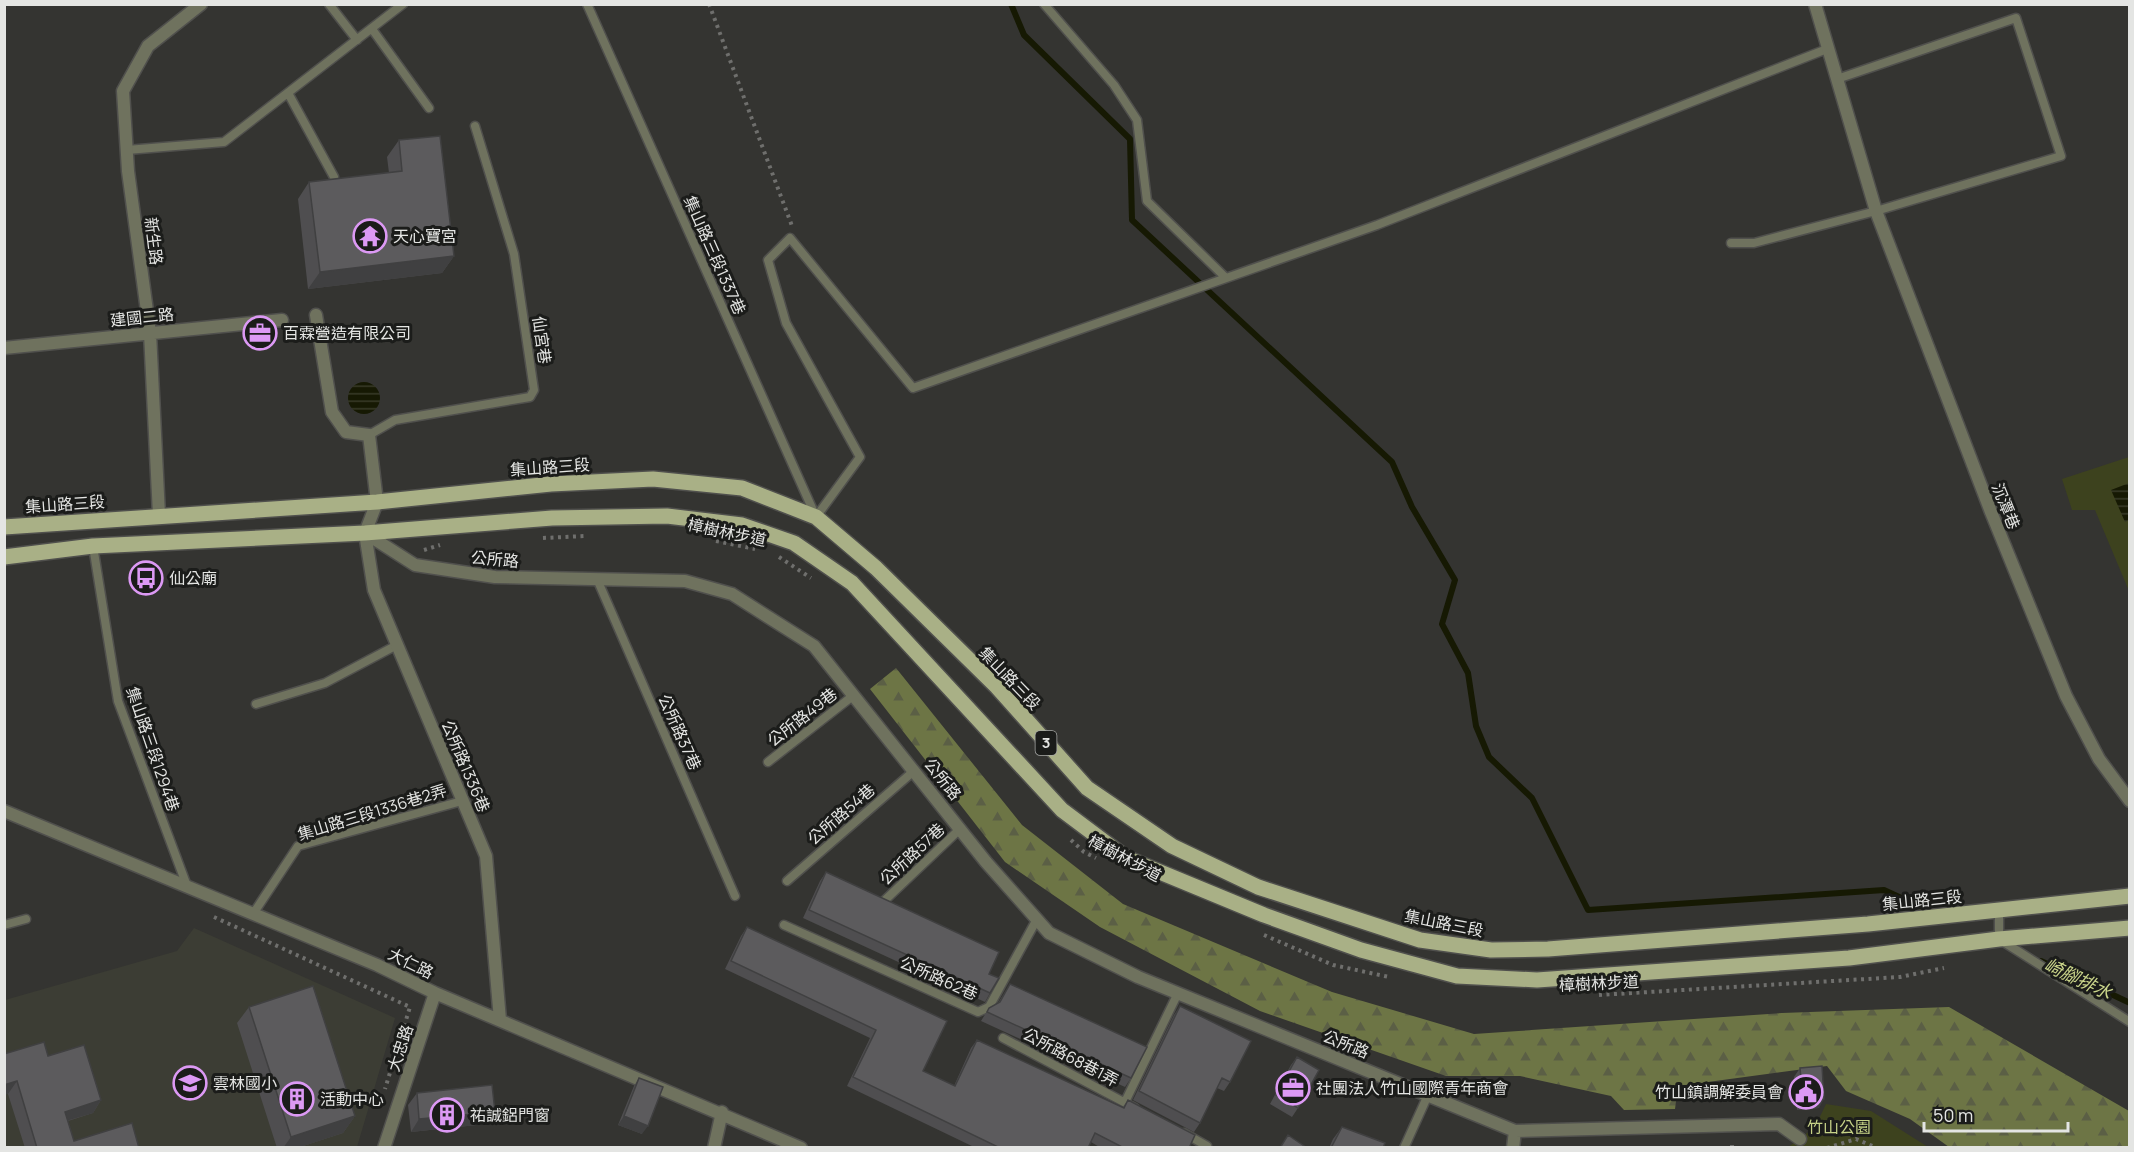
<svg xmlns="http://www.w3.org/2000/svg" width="2134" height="1152" font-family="Manrope,'Noto Sans TC',sans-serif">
	<defs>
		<pattern id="forest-firs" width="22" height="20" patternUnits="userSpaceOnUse" patternTransform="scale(1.5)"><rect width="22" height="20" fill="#6d7545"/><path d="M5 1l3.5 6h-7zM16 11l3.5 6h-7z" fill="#5b5f45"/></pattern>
		<pattern id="water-rules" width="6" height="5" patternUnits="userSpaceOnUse" patternTransform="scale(1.5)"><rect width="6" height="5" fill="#161903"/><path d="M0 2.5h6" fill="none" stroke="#383a28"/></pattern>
	</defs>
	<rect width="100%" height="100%" fill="#343431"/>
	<!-- built -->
	<path fill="#3c3d34" d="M194 928 395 1018 357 1147 5 1148V1000L177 951Z"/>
	<!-- green -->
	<path fill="#3d421e" d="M2129 457V591L2095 510H2072L2062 479Z
		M1826 1104 1871 1111 1928 1147 1787 1148 1815 1127Z"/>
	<!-- forest -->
	<path fill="url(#forest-firs)" d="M896 668 1022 825 1123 904 1332 992 1474 1034 1782 1013 1949 1007 2129 1111V1147H1949L1910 1119 1846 1091 1827 1066 1678 1086 1675 1109 1624 1110 1611 1096 1520 1076H1446L1260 1011 1100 927 1005 862 870 689Z"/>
	<!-- water -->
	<path fill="url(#water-rules)" d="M348 398a16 16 0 1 1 32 0a16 16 0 1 1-32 0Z
		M2129 483V520L2125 522 2111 490Z"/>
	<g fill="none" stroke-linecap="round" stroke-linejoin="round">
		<!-- stream -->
		<path stroke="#161903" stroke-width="6" d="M1011 4 1024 35 1130 139 1132 220 1392 462 1412 507 1455 580 1442 624 1468 673 1476 726 1489 757 1532 798 1588 910 1884 890 1925 909
			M2041 961 2130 1003"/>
		<!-- service casing -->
		<g stroke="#50504d" stroke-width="11">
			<path id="service" d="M329 4 357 40
				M587 4 816 517
				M1044 4 1114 85 1137 120 1147 201 1226 278
				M372 29 429 108
				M288 93 334 177
				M127 150 224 142 403 4
				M1731 243H1754L1876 211 2061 156 2016 18 1837 79
				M369 435 395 420 530 397 534 390 514 254 475 126
				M816 517 860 457 786 323 768 260 790 238 913 388 1377 225 1827 49
				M93 546 118 701 187 886
				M597 579 735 896
				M256 704 325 683 397 645
				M768 762 854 695
				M787 881 915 770
				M884 901 961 828
				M1999 909V939L2130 1022
				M253 914 298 846 462 801
				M4 925 26 919
				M784 925 978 1012 989 1007 1037 919
				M1003 1038 1135 1108
				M1125 1102 1178 993
				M1184 1133 1207 1146
				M1404 1148 1428 1095"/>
		</g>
		<!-- minor casing -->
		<g stroke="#50504d" stroke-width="15">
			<path id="minor" d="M1815 4 1876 211 1991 512 2066 696 2099 759 2130 801
				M316 315 332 412 346 432 369 435 377 502 365 533 415 565 495 577 685 581 732 594 814 646 986 862 1049 933 1138 977 1515 1131 1779 1124 1800 1139
				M4 348 282 320
				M159 515 150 333 128 171 123 91 148 46 201 4
				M365 533 374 590 486 856 500 1020
				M4 811 377 965 435 993 801 1148
				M384 1148 435 993
				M714 1148 722 1112
				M1513 1148 1515 1131"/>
		</g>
		<!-- primary casing -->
		<g stroke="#50504d" stroke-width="18">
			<path id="primary" d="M4 527 377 502 551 484 653 479 742 488 816 517 876 568 997 687 1087 788 1172 846 1258 887 1420 940 1491 950 1548 949 1868 924 2130 896
				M4 557 93 546 365 533 552 518 667 516 742 525 794 543 852 583 1062 810 1126 858 1264 915 1361 950 1457 976 1537 980 1849 958 1999 939 2130 928"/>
		</g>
		<!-- path -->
		<path stroke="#6f6f6d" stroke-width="4" stroke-dasharray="3 4.5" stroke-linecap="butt" d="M709 4 792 226
			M543 538 586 536
			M716 541 755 549
			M424 550 440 545
			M779 557 811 578
			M1071 840 1084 852 1096 858
			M214 917 410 1007 385 1089
			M1264 935 1333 965 1389 977
			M1599 995 1900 977 1944 968
			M1732 1145V1148
			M1827 1148 1856 1139 1877 1148"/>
		<!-- service -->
		<use href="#service" stroke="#6f725e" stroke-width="8"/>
		<!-- minor -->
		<use href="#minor" stroke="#6f725e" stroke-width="12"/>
		<!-- primary -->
		<use href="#primary" stroke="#a9b086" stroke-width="15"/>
	</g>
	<!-- wall -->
	<path fill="#4f4e50" d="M399 140 454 256 442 273 308 289 298 199 309 182 389 173 387 157Z
		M826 872 989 974 990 993 985 1002 803 918 820 881Z
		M747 927 947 1021 923 1071 954 1086 971 1048 977 1040 1122 1108 1128 1100 1189 1148H1101L1091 1142 1088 1148H976L847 1086 870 1038 725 969 741 936Z
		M1010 984 1131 1078 1125 1087 981 1021 989 1008 998 1003Z
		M1180 1006 1230 1082 1224 1091 1217 1088 1200 1123 1194 1132 1133 1100 1174 1015Z
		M249 1007 355 1116 343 1133 297 1148H277L237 1023Z
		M4 1054 48 1056 101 1100 93 1113 68 1121 74 1141 139 1148H25L8 1094Z
		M1297 1057 1298 1108 1292 1117 1270 1104 1291 1065Z
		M1800 1068 1819 1108 1797 1110 1794 1077Z
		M639 1078 642 1134 618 1125 634 1086Z
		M417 1093 486 1124 411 1132 408 1105Z
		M1342 1127 1383 1148H1329L1333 1139Z"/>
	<!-- shaded-wall -->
	<path fill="#404041" d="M454 256 442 273 308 289 320 272Z
		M17 1081 8 1094 4 1095V1085Z
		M1824 1099 1819 1108 1797 1110 1803 1101Z
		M101 1100 93 1113 56 1124 65 1112Z
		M495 1112 486 1124 411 1132 419 1119Z
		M355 1116 343 1133 297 1148H283L291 1137Z
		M624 1116 648 1126 642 1134 618 1125Z"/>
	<!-- building -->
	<path fill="#5c5b5d" stroke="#404041" stroke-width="1.5" d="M440 136 454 256 320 272 309 182 402 171 399 140Z
		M826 872 999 952 989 974 999 978 990 993 809 910Z
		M747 927 947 1021 923 1071 955 1086 977 1040 1124 1108 1128 1100 1195 1135 1189 1148H1124L1095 1133 1088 1148H1000L853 1077 876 1030 731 961Z
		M1010 984 1147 1047 1131 1078 987 1012 989 1008 1000 1002Z
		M313 986 355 1116 291 1137 249 1007Z
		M1180 1006 1251 1041 1230 1082 1222 1078 1200 1123 1139 1091Z
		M44 1042 48 1056 84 1045 101 1100 65 1112 74 1141 132 1123 139 1148H37L17 1081 4 1085V1054Z
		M1297 1057 1319 1070 1298 1108 1276 1095Z
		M1822 1066 1824 1099 1803 1101 1800 1068Z
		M639 1078 663 1087 648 1126 624 1116Z
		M492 1085 495 1112 419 1119 417 1093Z
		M1342 1127 1385 1143 1383 1148H1331Z
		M1288 1135 1307 1148H1280Z"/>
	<!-- icons -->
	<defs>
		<g id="temple-ring" transform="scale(1.725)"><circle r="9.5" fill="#1b1c1a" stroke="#dc99f4" stroke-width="1.5"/><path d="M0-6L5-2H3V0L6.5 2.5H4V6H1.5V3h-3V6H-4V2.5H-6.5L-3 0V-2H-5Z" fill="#dc99f4"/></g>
		<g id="office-ring" transform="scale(1.725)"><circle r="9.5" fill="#1b1c1a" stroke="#dc99f4" stroke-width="1.5"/><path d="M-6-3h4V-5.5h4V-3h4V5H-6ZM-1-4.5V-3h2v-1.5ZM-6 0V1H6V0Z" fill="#dc99f4"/></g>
		<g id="bus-ring" transform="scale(1.725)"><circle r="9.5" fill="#1b1c1a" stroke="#dc99f4" stroke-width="1.5"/><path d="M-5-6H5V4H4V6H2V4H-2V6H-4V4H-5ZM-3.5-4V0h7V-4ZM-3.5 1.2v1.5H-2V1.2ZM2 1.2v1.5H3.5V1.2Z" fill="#dc99f4"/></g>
		<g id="school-ring" transform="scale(1.725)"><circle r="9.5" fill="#1b1c1a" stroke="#dc99f4" stroke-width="1.5"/><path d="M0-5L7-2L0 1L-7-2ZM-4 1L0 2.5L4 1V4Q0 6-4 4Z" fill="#dc99f4"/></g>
		<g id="civic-ring" transform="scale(1.725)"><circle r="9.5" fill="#1b1c1a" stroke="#dc99f4" stroke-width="1.5"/><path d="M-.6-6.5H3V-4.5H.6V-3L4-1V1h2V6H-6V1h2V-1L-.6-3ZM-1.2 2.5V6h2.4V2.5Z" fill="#dc99f4"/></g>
		<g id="building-ring" transform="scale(1.725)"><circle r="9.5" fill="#1b1c1a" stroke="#dc99f4" stroke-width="1.5"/><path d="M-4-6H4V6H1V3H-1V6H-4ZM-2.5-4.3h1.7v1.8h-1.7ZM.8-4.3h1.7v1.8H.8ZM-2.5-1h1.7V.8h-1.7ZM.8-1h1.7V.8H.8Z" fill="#dc99f4"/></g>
	</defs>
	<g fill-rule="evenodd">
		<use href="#temple-ring" x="370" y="236"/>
		<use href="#office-ring" x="260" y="333"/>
		<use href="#bus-ring" x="146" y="578"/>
		<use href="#school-ring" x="190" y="1083"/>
		<use href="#office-ring" x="1293" y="1088"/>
		<use href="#civic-ring" x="1806" y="1092"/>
		<use href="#building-ring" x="297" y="1099"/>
		<use href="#building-ring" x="447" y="1115"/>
	</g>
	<g text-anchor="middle" stroke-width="6" stroke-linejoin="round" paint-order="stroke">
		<!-- shield labels -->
		<rect fill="#1b1c1a" stroke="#a8a9a7" stroke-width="1.5" x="1035.5" y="731" width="21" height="24" rx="4.5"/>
		<g font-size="15" font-weight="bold" fill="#e4e5e3">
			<text x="1046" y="748">3</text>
		</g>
		<!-- poi labels -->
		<g font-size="16" fill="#e4e5e3" stroke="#1b1c1a" text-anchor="start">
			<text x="393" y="242">天心寶宮</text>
			<text x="283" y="339">百霖營造有限公司</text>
			<text x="169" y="584">仙公廟</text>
			<text x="213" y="1089">雲林國小</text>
			<text x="1316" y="1094">社團法人竹山國際青年商會</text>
			<text x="1783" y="1098" text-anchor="end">竹山鎮調解委員會</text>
			<text x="320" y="1105">活動中心</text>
			<text x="470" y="1121">祐誠鋁門窗</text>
		</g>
		<!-- street labels -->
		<g font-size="16" fill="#e4e5e3" stroke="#1b1c1a">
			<text transform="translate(154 241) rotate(83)" y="6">新生路</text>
			<text transform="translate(715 255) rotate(66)" y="6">集山路三段1337巷</text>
			<text transform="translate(142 317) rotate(-6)" y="6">建國二路</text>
			<text transform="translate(542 340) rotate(82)" y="6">仙宮巷</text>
			<text transform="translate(550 467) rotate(-4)" y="6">集山路三段</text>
			<text transform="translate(65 504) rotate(-4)" y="6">集山路三段</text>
			<text transform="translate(2006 506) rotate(68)" y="6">沉潭巷</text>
			<text transform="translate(727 532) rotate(12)" y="6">樟樹林步道</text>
			<text transform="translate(495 559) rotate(5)" y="6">公所路</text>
			<text transform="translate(1010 678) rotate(46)" y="6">集山路三段</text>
			<text transform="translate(802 717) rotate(-38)" y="6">公所路49巷</text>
			<text transform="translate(680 732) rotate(66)" y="6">公所路37巷</text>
			<text transform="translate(153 749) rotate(71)" y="6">集山路三段1294巷</text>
			<text transform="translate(466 766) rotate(67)" y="6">公所路1336巷</text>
			<text transform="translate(943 779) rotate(51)" y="6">公所路</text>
			<text transform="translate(372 812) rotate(-17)" y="6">集山路三段1336巷2弄</text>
			<text transform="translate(841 814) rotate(-41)" y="6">公所路54巷</text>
			<text transform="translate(912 854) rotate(-43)" y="6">公所路57巷</text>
			<text transform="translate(1125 858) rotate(28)" y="6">樟樹林步道</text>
			<text transform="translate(1922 900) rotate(-6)" y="6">集山路三段</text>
			<text transform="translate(1444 923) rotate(11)" y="6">集山路三段</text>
			<text transform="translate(411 963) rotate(26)" y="6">大仁路</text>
			<text transform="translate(939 978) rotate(24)" y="6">公所路62巷</text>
			<text transform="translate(1599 983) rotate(-3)" y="6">樟樹林步道</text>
			<text transform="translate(1346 1044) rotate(22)" y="6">公所路</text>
			<text transform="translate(400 1048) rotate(-72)" y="6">大忠路</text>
			<text transform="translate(1071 1057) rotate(28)" y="6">公所路68巷1弄</text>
		</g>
		<!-- park labels -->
		<g font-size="16" fill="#c6d287" stroke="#1b1c1a">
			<text x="1839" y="1133">竹山公園</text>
		</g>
		<!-- water labels -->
		<g font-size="18" font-style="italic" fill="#cbd68b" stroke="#1b1c1a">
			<text transform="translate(2078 979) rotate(25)" y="6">崎腳排水</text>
		</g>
	</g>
	<!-- border -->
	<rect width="2134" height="1152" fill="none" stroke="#e4e5e3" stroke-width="12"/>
	<!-- scale -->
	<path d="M1924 1122v9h144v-9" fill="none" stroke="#e4e5e3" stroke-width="3"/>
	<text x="1933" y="1122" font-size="18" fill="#e4e5e3" stroke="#1b1c1a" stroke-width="4.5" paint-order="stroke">50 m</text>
</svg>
